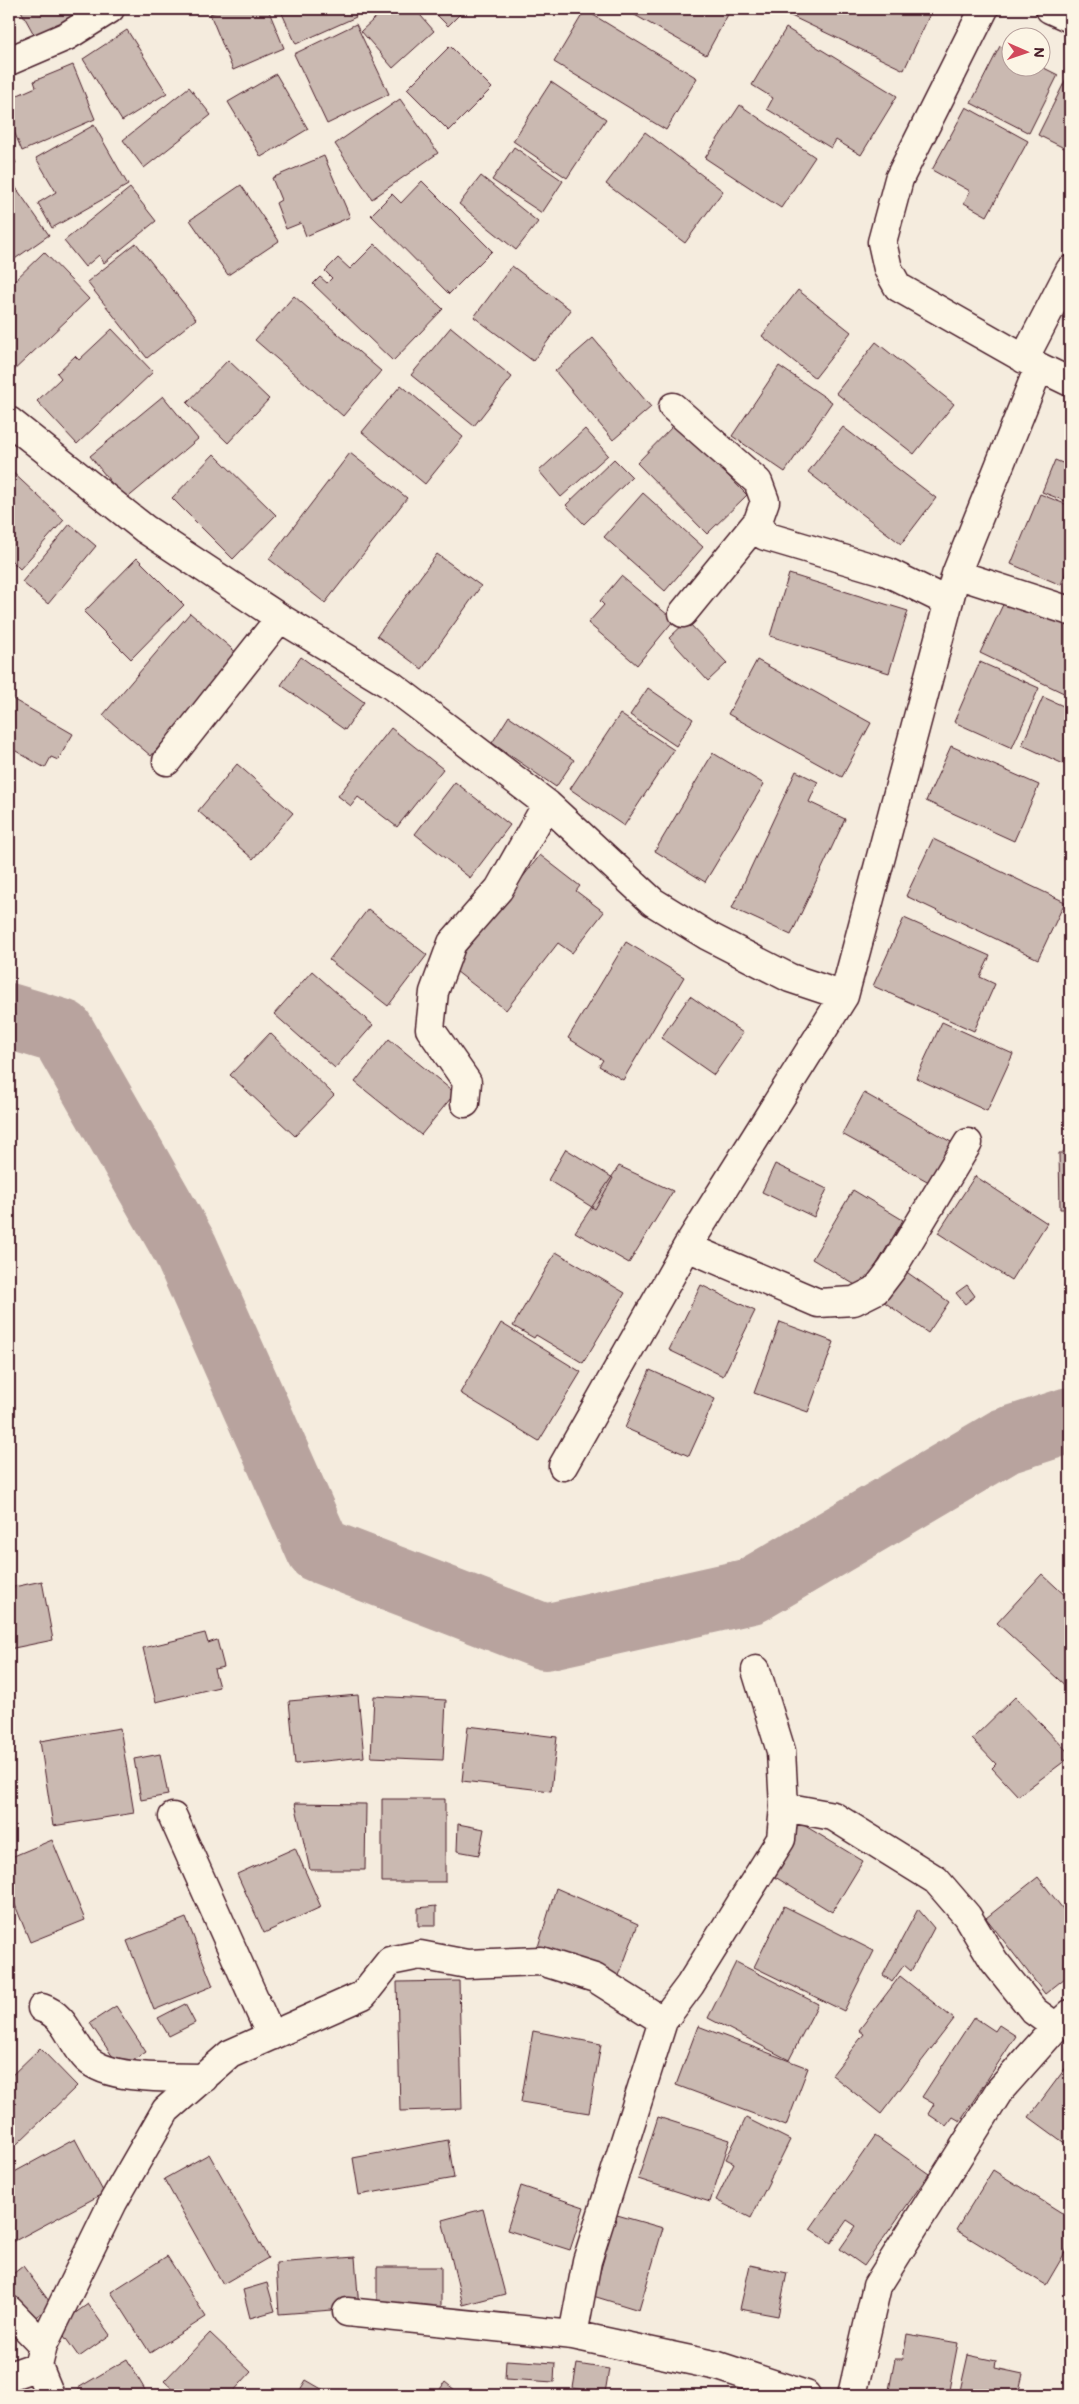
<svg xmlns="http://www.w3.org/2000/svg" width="1079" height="2404" font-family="Mali,sans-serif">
	<rect width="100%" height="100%" fill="#f5ecde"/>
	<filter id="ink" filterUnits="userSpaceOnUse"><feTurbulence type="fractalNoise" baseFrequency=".02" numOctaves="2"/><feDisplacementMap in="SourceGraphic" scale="10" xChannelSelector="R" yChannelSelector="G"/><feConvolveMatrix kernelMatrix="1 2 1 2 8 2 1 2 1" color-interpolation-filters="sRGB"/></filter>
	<g filter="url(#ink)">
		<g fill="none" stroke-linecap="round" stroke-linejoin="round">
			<!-- river -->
			<path stroke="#b8a39e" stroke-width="66" d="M9 1016 62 1032 185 1248 319 1550 545 1637 751 1591 1005 1441 1070 1420"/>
		</g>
		<!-- building -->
		<path fill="#cab9b1" stroke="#4a1f2b" d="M20 9H91L37 40Z
			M223 9H268L284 48 233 70 210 14Z
			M280 9H352L356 17 296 44Z
			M385 9H415L434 31 393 68 361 31Z
			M431 9H465L448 26Z
			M624 9H731L706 55Z
			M792 9H925L931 12 904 70 789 15Z
			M585 10 697 78 666 130 554 62Z
			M356 24 389 94 327 124 294 54Z
			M786 28 897 96 861 155 836 140 831 148 767 109 773 98 752 85Z
			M127 30 167 93 122 121 83 59Z
			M450 46 492 88 449 131 407 89Z
			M1000 46 1012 52V68L1042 67 1058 75 1029 133 971 103Z
			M73 65 95 119 22 151 9 119V99L36 87 34 81Z
			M276 74 308 129 261 157 228 102Z
			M1066 79 1070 81V151L1038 135Z
			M551 82 606 119 567 178 513 141Z
			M189 87 211 115 144 168 123 140Z
			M400 99 438 153 372 199 335 144Z
			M740 105 815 157 781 208 705 158Z
			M966 107 1028 141 987 216 964 203 970 191 932 170Z
			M94 125 128 185 52 228 38 203 56 192 36 158Z
			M645 132 723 191 685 243 606 184Z
			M9 147 16 163 9 167Z
			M514 147 563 181 542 213 492 180Z
			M324 156 350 217 306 236 301 223 286 229 276 203 281 200 272 178Z
			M481 176 538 222 516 250 459 204Z
			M422 181 492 251 449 294 371 215 392 194 401 203Z
			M14 185 49 235 9 263V189Z
			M241 185 279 241 228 275 190 220Z
			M130 188 156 221 104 263 99 255 85 267 64 241Z
			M136 243 196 319 147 358 87 282Z
			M375 244 443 309 393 361 313 284 320 277 327 283 332 278 325 271 338 258 350 269Z
			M44 252 89 299 9 375V286Z
			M512 266 571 310 533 361 474 317Z
			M798 290 851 332 815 378 762 336Z
			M294 296 381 371 343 416 255 340Z
			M451 327 512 377 474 426 411 375Z
			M112 329 153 372 77 444 37 401 61 378 57 373 75 356 79 360Z
			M593 338 651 407 613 440 555 371Z
			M876 342 954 404 914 454 836 393Z
			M228 360 269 399 228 443 187 403Z
			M779 366 832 402 785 472 732 436Z
			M401 385 463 437 425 484 362 432Z
			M163 396 198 439 125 500 90 456Z
			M676 423 747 495 707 534 637 463Z
			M843 427 936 498 901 544 808 472Z
			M585 429 608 455 561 497 539 471Z
			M350 453 407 498 325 603 269 559Z
			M214 454 276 515 233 559 172 498Z
			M614 459 632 477 584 524 566 505Z
			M1055 460 1070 466V503L1042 492Z
			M9 469 64 520 20 569 9 558Z
			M643 493 703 547 665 591 604 537Z
			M1040 494 1070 506V561L1061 585 1011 564Z
			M70 524 96 546 48 604 22 582Z
			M437 554 481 586 422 669 377 636Z
			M137 558 184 605 131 659 84 612Z
			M789 574 908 611 889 673 770 636Z
			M621 576 674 620 637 665 588 623 604 605 600 601Z
			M1008 594 1070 624V696L980 653Z
			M190 613 238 654 151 756 103 715Z
			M687 621 727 663 708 681 669 638Z
			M301 657 364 702 345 730 281 685Z
			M757 660 871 723 842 777 728 714Z
			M980 662 1039 688 1012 748 954 722Z
			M648 688 693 719 676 746 630 715Z
			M9 697 73 734 58 760 51 757 45 768 9 747Z
			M1043 697 1070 709V767L1022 745Z
			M620 714 674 750 624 826 570 789Z
			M509 716 574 760 556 787 492 743Z
			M391 728 443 769 397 827 358 797 351 806 338 796Z
			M951 746 1039 785 1014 841 926 801Z
			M713 753 764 784 705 882 655 851Z
			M237 764 293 813 253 859 198 811Z
			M796 771 818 782 809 802 845 819 791 935 732 908Z
			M455 782 510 825 470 878 415 834Z
			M933 839 1065 902 1038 959 906 896Z
			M540 855 580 886 576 891 604 912 572 953 558 943 506 1010 452 968Z
			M368 909 427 955 388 1006 329 960Z
			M904 918 990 956 980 977 995 984 974 1031 873 986Z
			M626 942 684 977 623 1080 599 1066 603 1060 568 1038Z
			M312 971 373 1025 335 1068 274 1014Z
			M690 996 743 1033 714 1075 661 1038Z
			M942 1022 1013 1054 987 1111 916 1078Z
			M270 1033 334 1095 295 1136 230 1075Z
			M389 1039 455 1093 421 1135 355 1082Z
			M864 1093 960 1147 938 1187 842 1134Z
			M566 1149 613 1178 595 1209 548 1180Z
			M1059 1153H1070V1209H1060Z
			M775 1164 827 1189 814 1217 762 1192Z
			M619 1166 673 1191 629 1263 575 1232Z
			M975 1176 1047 1223 1011 1280 938 1233Z
			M853 1190 903 1220 862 1289 812 1259Z
			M556 1252 625 1293 583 1363 536 1335 534 1338 513 1326Z
			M901 1268 949 1302 928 1333 880 1299Z
			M701 1285 755 1311 723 1376 669 1350Z
			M967 1285 975 1296 965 1304 956 1293Z
			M780 1322 834 1342 808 1412 754 1393Z
			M501 1323 581 1372 539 1441 460 1393Z
			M650 1370 715 1399 689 1456 625 1428Z
			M1042 1574 1070 1600V1690L997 1623Z
			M42 1581 53 1640 9 1649V1588Z
			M205 1633 208 1643 217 1640 224 1667 214 1669 219 1687 156 1702 143 1648Z
			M358 1695 364 1757 295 1764 289 1701Z
			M374 1696 446 1700 443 1760 371 1757Z
			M1015 1697 1070 1754V1757L1018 1796 992 1768 996 1764 972 1739Z
			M468 1726 557 1737 551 1791 462 1781Z
			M120 1728 134 1813 53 1826 40 1741Z
			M160 1754 168 1795 141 1800 134 1759Z
			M382 1799H445V1882H382Z
			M295 1803 366 1804 365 1870H310Z
			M797 1821 863 1861 832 1912 767 1872Z
			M458 1824 484 1829 479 1855 457 1851Z
			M52 1840 85 1920 30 1942 9 1890V1858Z
			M295 1848 321 1907 264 1933 237 1874Z
			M1038 1877 1070 1918V1974L1045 1994 986 1918Z
			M556 1888 638 1924 617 1981 537 1950Z
			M436 1906V1926H418V1908Z
			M784 1906 874 1951 844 2011 754 1967Z
			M918 1909 934 1928 911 1971 904 1965 892 1982 883 1975Z
			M186 1918 213 1986 154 2010 127 1941Z
			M736 1962 818 2004 789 2060 708 2018Z
			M900 1976 954 2019 881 2114 832 2075 864 2034 859 2030Z
			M459 1981 462 2109 400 2111 397 1982Z
			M185 2004 195 2023 169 2036 158 2018Z
			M116 2006 146 2052 121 2069 90 2023Z
			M974 2017 995 2031 999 2025 1016 2036 960 2121 953 2117 946 2126 928 2114 934 2104 922 2097Z
			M698 2026 808 2068 786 2126 676 2085Z
			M533 2031 601 2044 589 2113 521 2102Z
			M40 2048 77 2086 16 2145 9 2138V2078Z
			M1070 2062V2147L1029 2117Z
			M658 2117 730 2140 710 2202 638 2179Z
			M746 2118 790 2140 751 2218 716 2200 734 2163 726 2159Z
			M875 2136 929 2174 864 2266 840 2249 856 2226 847 2220 831 2243 810 2229Z
			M75 2139 104 2193 9 2244V2175Z
			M448 2140 454 2178 359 2195 353 2158Z
			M209 2154 268 2258 223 2284 164 2179Z
			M993 2170 1070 2218V2244L1046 2285 956 2230Z
			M521 2186 584 2207 570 2250 507 2230Z
			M483 2209 505 2294 463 2305 442 2220Z
			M610 2213 663 2228 639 2310 593 2296 605 2255 599 2253Z
			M167 2256 206 2317 150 2353 111 2292Z
			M355 2257 359 2308 279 2314 276 2263Z
			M750 2265 787 2273 778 2316 740 2309Z
			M23 2266 52 2305 26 2324 9 2301V2277Z
			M377 2267H441V2311H377Z
			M267 2283 275 2311 250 2318 243 2290Z
			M88 2304 110 2335 79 2357 57 2326Z
			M210 2333 251 2372 230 2395H179L164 2381Z
			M907 2334 958 2343 948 2395H888L895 2359H903Z
			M968 2355 996 2361 995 2368 1023 2374 1018 2395H959Z
			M127 2359 148 2395H82L78 2388Z
			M506 2360 555 2363 554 2382 505 2379Z
			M577 2364 609 2369 605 2393 573 2388Z
			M306 2380 332 2395H297Z
			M445 2382 461 2395H436Z"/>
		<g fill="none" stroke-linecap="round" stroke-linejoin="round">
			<!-- minor casing -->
			<g stroke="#4a1f2b" stroke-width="31">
				<path id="minor" d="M984 9 899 179 882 242 888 269 898 287 1039 367 1070 382
					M1050 9 1070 18
					M9 61 67 36 110 9
					M1024 359 1070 270
					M673 407 758 482 765 501 758 521 765 536 887 572 948 602
					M9 421 145 529 280 618 391 685 547 804 653 902 708 936 790 978 844 996
					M956 574 1070 611
					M683 613 758 521
					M167 761 280 618
					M465 1103 467 1082 430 1029 434 992 452 943 499 889 547 804
					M687 1247 818 1303 854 1301 876 1290 892 1269 968 1143
					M563 1466 687 1247 844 996 956 574 1039 367
					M784 1807 833 1816 936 1880 967 1916 994 1961 1034 2011 1056 2027
					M173 1817 271 2036
					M42 2008C67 2016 70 2042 87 2059 110 2081 173 2077 204 2078
					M9 2310 43 2345
					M347 2312 573 2335 718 2366 806 2395
					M573 2335 587 2261 663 2021 690 1985 781 1839 784 1807 781 1751 756 1670
					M9 2376 38 2366
					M50 2395 38 2366 43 2345 113 2202 166 2110 230 2054 363 1995 390 1961 420 1955 467 1964 541 1961 595 1978 663 2021
					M852 2395 877 2286 999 2091 1056 2027 1070 2014"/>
			</g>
			<!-- minor -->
			<use href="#minor" stroke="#fcf5e5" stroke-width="28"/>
		</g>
	</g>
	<!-- margin -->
	<rect width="1079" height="2404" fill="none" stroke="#fcf5e5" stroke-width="30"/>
	<rect x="15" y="15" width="1049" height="2374" fill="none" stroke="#4a1f2b" stroke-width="2" filter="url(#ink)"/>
	<!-- north arrow -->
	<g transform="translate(1026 52) rotate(92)"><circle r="24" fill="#fcf5e5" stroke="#b59f9b"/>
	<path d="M0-4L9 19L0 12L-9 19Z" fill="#d1495b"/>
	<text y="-8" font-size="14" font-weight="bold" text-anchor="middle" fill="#4a1f2b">N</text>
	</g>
</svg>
